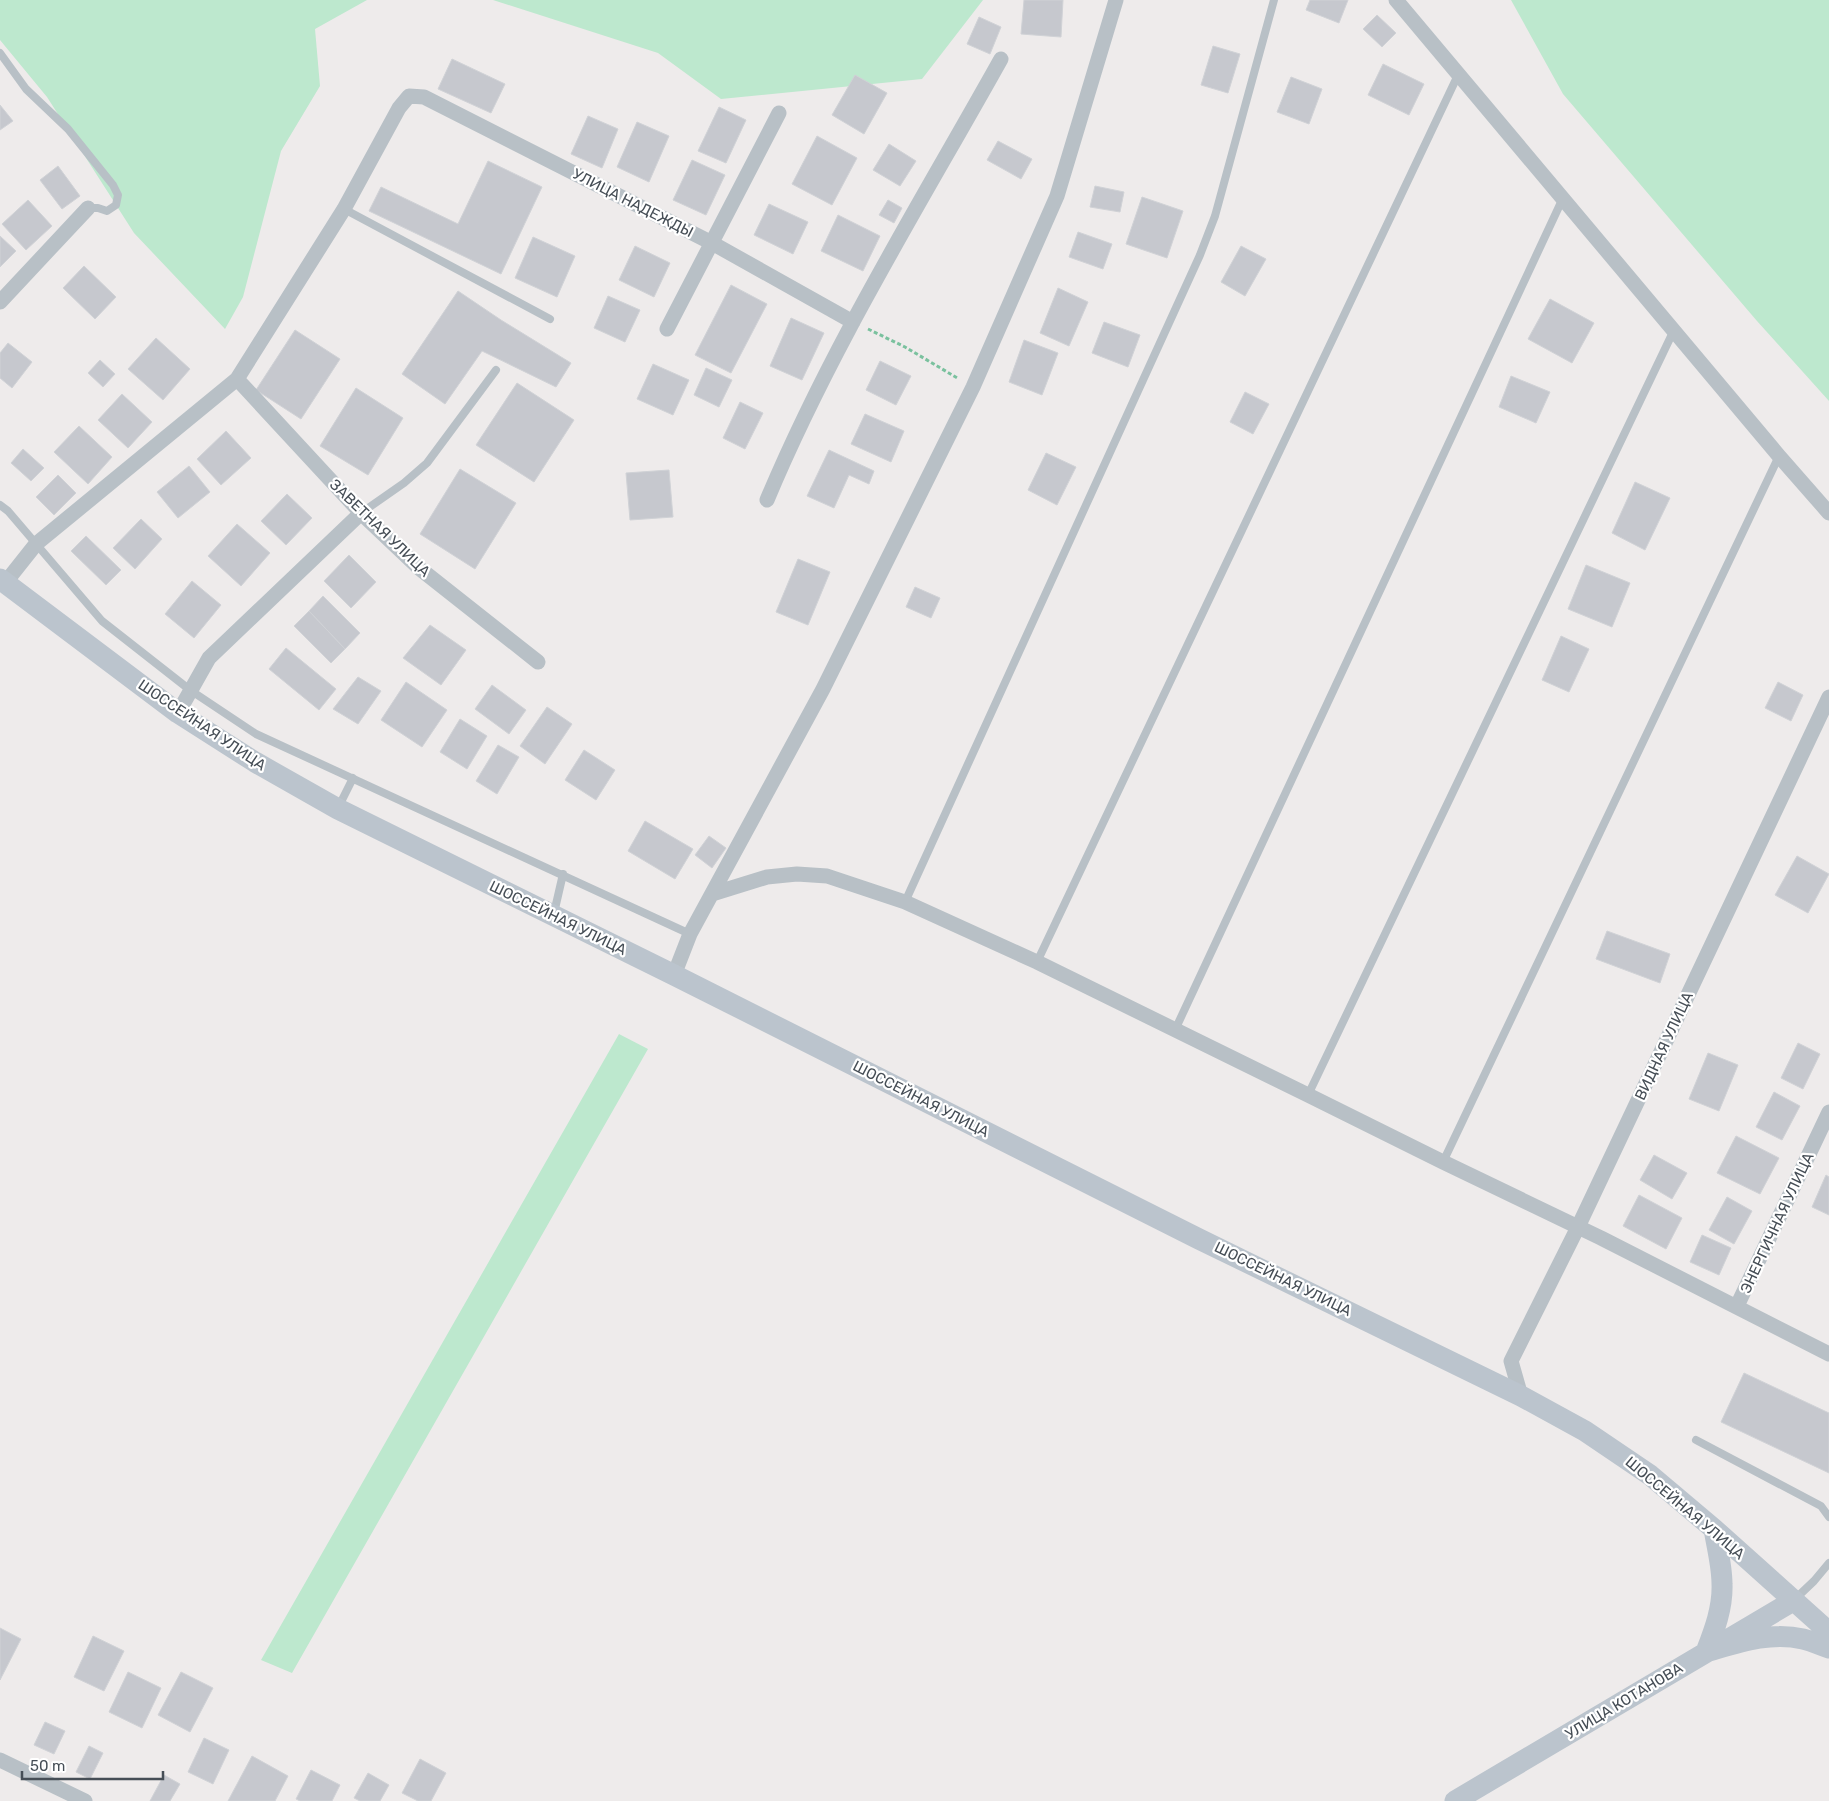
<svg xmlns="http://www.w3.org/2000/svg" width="1829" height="1801" font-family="Rubik,sans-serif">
	<rect width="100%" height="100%" fill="#eeebeb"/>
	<!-- green -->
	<path fill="#bde8ce" d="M0 0H367L315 29 320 86 281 151 243 297 225 329 134 233 47 97 0 40Z
		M493 0H983L922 79 721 99 658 53Z
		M1511 0H1829V401L1757 321 1563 94Z
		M619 1034 648 1049 292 1673 261 1660Z"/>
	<!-- building -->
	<path fill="#c6c8ce" stroke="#d0d2d6" d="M1024 0H1063L1061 37 1021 34Z
		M1310 0H1348L1339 23 1306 10Z
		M1377 15 1396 33 1382 47 1363 29Z
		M979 17 1001 27 990 54 967 44Z
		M1213 46 1240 54 1228 93 1201 85Z
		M452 59 505 84 491 113 438 89Z
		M1383 64 1424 84 1409 115 1368 95Z
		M855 75 887 93 864 134 832 115Z
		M1291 77 1322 89 1309 124 1277 112Z
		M0 105 13 121 0 130Z
		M719 107 746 120 726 163 698 151Z
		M588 116 618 129 602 168 571 154Z
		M637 122 669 136 649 182 617 167Z
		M817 136 857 158 832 205 792 184Z
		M998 141 1032 159 1021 179 987 160Z
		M889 144 916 161 900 186 873 170Z
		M692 160 725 175 706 215 673 200Z
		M488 161 542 187 501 274 369 211 381 187 458 224Z
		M58 166 80 196 62 209 40 180Z
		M1095 186 1124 192 1120 212 1090 207Z
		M1142 197 1183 211 1167 258 1126 244Z
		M28 200 52 226 26 250 2 224Z
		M888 200 902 208 894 223 879 215Z
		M769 204 808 222 793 254 754 235Z
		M838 215 880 236 863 271 821 251Z
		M1078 232 1112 244 1103 269 1069 257Z
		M0 236 16 251 0 267Z
		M533 237 575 256 557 297 515 278Z
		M635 246 670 263 654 297 619 280Z
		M1241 246 1266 259 1245 296 1221 282Z
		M84 266 116 297 95 319 63 288Z
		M731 285 767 304 731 373 695 355Z
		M1058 288 1088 302 1069 346 1040 333Z
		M458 291 501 320 571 363 556 387 482 351 445 404 402 374Z
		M608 296 640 310 625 342 594 328Z
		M1550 299 1594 323 1572 363 1528 339Z
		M791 318 824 333 802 380 770 366Z
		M1104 322 1140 335 1128 367 1092 353Z
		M295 330 340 359 301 419 256 390Z
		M156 338 190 369 163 400 128 369Z
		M1024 340 1058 353 1042 395 1009 382Z
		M8 343 32 362 12 388 0 378V353Z
		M100 360 115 374 103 387 88 373Z
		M880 361 911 376 896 405 866 390Z
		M653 364 689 380 673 415 637 399Z
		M706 368 732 380 719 407 694 395Z
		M1511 376 1550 392 1536 423 1499 407Z
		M517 383 574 420 534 482 476 445Z
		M356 388 403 418 368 475 320 446Z
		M1245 392 1269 404 1253 434 1230 422Z
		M122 394 152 422 128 448 98 420Z
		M740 402 763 413 745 449 723 438Z
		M865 414 904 431 891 462 851 444Z
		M79 426 112 457 88 484 54 452Z
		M226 431 251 458 221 485 197 459Z
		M23 449 44 468 31 481 11 463Z
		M829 450 874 471 869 484 849 475 834 508 807 496Z
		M1046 453 1076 467 1057 505 1028 490Z
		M189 466 210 492 178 518 157 492Z
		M460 469 516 503 475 569 420 534Z
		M669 470 673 517 630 520 626 473Z
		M58 475 76 493 54 515 36 497Z
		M1635 482 1670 498 1645 550 1612 533Z
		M287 494 312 518 286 545 261 521Z
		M141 519 162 539 135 569 113 548Z
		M237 524 270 553 241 586 208 556Z
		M86 536 121 570 106 585 71 551Z
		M349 555 376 582 351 608 324 581Z
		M798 559 830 572 808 625 776 612Z
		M1586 565 1630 583 1612 627 1568 609Z
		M192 581 221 605 194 638 165 614Z
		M915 587 940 598 931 618 906 607Z
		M323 596 360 633 345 649 309 611Z
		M309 611 345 649 331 663 294 626Z
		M430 625 466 650 441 685 403 658Z
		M1561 636 1589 649 1569 692 1542 680Z
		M286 648 336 689 319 710 269 669Z
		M358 677 381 691 358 724 333 709Z
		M406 682 447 710 422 747 381 720Z
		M1778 682 1803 695 1791 721 1765 708Z
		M492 685 526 710 509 734 475 709Z
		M547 707 572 724 545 764 520 746Z
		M460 719 487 736 467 769 440 752Z
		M498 745 519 757 497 794 476 781Z
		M584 750 615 770 596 800 565 780Z
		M645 821 693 849 675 879 628 851Z
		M709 836 726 848 712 868 695 855Z
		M1797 856 1829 874 1808 913 1775 895Z
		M1607 931 1670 954 1660 983 1596 959Z
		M1798 1043 1820 1054 1803 1089 1781 1078Z
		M1708 1053 1738 1065 1719 1111 1689 1099Z
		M1774 1092 1800 1106 1782 1140 1756 1127Z
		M1736 1136 1779 1158 1760 1194 1717 1173Z
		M1654 1155 1687 1173 1672 1199 1640 1180Z
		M1826 1175 1829 1177V1215L1812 1207Z
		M1639 1195 1682 1218 1666 1249 1623 1226Z
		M1727 1197 1752 1211 1734 1244 1709 1230Z
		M1702 1235 1731 1248 1719 1275 1690 1262Z
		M1744 1373 1829 1413V1473L1721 1422Z
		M0 1628 21 1639 0 1680Z
		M93 1636 124 1651 104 1691 74 1677Z
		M128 1672 161 1688 142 1728 109 1712Z
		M181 1672 213 1688 190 1732 158 1715Z
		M45 1722 65 1731 54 1754 34 1745Z
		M204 1738 229 1750 213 1784 188 1772Z
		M89 1746 103 1753 90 1779 76 1772Z
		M252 1756 288 1776 275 1801H228Z
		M420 1759 446 1773 431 1801H418L402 1793Z
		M311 1770 340 1785 332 1801H300L296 1799Z
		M368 1773 389 1785 380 1801H360L354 1798Z
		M164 1775 180 1784 170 1801H150Z"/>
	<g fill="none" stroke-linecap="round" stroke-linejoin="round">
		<!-- path -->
		<path stroke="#7ac19e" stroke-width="3" stroke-dasharray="4 2.5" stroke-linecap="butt" d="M868 329 905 347 959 379"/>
		<!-- lane -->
		<path stroke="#b8c0c6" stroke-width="8" d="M0 53 26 89 68 129 113 185 118 195 116 205 107 211 98 208H88
			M344 209 550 319
			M0 505 8 511 102 621 190 690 256 734 690 934
			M361 513 404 483 427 463 496 370
			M338 808 353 778
			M905 902 1200 255 1215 216 1274 0
			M554 913 563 874
			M1037 962 1458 75
			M1175 1030 1563 198
			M1308 1095 1674 330
			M1443 1162 1779 456
			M1696 1440 1821 1506 1829 1517
			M1794 1600 1814 1581 1829 1563"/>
		<!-- street -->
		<path stroke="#b8c0c6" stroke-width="15" d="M1396 0 1779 456 1829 513
			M0 302 88 208
			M667 329 779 113
			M237 379 361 513 419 568 538 662
			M767 500C831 347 920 204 1001 59
			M5 583 36 544 237 379 344 209 399 108 409 96 424 97 712 243 853 322
			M178 713 209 658 361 513
			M712 894 767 877 797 874 827 876 905 902 1037 962 1308 1095 1443 1162 1601 1238 1829 1354
			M674 975 690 934 823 689 973 387 1057 196 1116 0
			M1737 1306 1829 1112
			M1521 1396 1511 1361 1578 1227 1829 697
			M0 1760 85 1801"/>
		<!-- secondary -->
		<path stroke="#bbc4cd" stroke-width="21" d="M0 579 178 713 255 762 338 809 674 975 1199 1239 1521 1396 1585 1431 1650 1475 1714 1529 1829 1632
			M1714 1529C1717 1547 1722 1566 1722 1584 1723 1608 1714 1631 1706 1652 1737 1643 1770 1631 1803 1639 1812 1641 1820 1645 1829 1648
			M1455 1801 1793 1601"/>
	</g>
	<g text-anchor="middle" stroke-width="4.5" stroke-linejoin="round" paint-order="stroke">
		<!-- street labels -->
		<g font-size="15" fill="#464e56" stroke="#fff">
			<text transform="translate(633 203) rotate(27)" y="5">УЛИЦА НАДЕЖДЫ</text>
			<text transform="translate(380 528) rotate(44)" y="5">ЗАВЕТНАЯ УЛИЦА</text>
			<text transform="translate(202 725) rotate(34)" y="5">ШОССЕЙНАЯ УЛИЦА</text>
			<text transform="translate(558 918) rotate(26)" y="5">ШОССЕЙНАЯ УЛИЦА</text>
			<text transform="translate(1664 1046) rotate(-65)" y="5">ВИДНАЯ УЛИЦА</text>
			<text transform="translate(921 1099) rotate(27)" y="5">ШОССЕЙНАЯ УЛИЦА</text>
			<text transform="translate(1777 1223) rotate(-65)" y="5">ЭНЕРГИЧНАЯ УЛИЦА</text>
			<text transform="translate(1283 1279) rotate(26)" y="5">ШОССЕЙНАЯ УЛИЦА</text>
			<text transform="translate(1685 1508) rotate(40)" y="5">ШОССЕЙНАЯ УЛИЦА</text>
			<text transform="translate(1624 1701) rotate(-31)" y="5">УЛИЦА КОТАНОВА</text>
		</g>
	</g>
	<!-- scale -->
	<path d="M22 1771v8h141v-8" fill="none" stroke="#464e56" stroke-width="2.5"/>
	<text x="30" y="1771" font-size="15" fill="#464e56" stroke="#ffffff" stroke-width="4" paint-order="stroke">50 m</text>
</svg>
